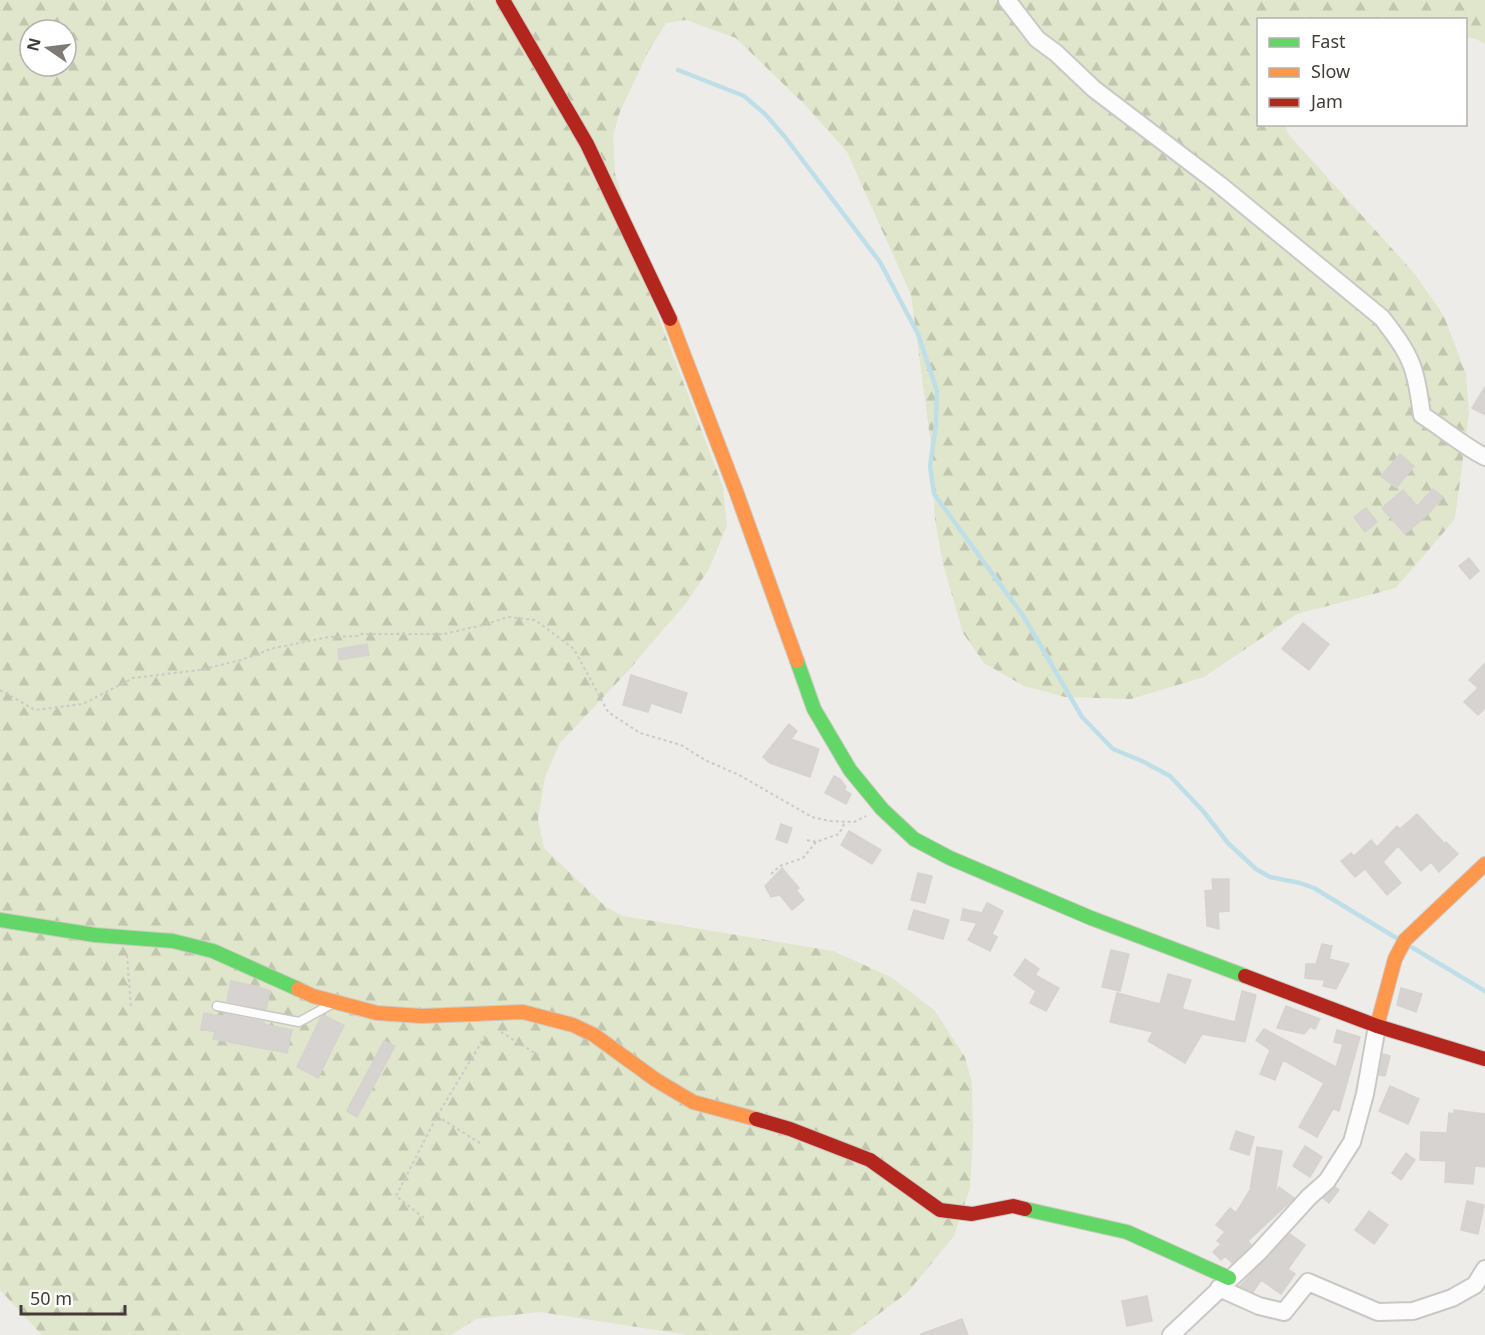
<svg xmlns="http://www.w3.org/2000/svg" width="1485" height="1335" font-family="'Noto Sans',sans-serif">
	<defs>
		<pattern id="forest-firs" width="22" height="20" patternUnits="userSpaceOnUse" patternTransform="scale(1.5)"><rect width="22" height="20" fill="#dfe6cb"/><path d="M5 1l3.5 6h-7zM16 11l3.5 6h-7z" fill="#c1c6af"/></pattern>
	</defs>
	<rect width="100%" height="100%" fill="#eeece9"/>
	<!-- forest -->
	<path fill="url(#forest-firs)" fill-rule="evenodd" d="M0 0H1485V44L1476 39 1466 37V20H1258V124L1286 125 1288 134 1415 274 1444 316 1466 374 1469 413 1455 519 1396 588 1297 614 1204 677 1131 699 1065 697 1024 686 984 663 963 633 943 564 935 520 931 445 911 295 847 152 807 107 736 38 686 20 666 23 648 52 619 114 613 137 615 173 651 297 723 487 727 526 709 569 686 603 628 671 560 743 545 777 538 819 544 848 606 907 623 916 833 951 891 977 934 1010 965 1057 972 1083 973 1137 970 1188 954 1236 907 1293 852 1334 848 1335H688L540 1312 476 1319 451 1335H42L0 1290ZM30 30H66V66H30Z"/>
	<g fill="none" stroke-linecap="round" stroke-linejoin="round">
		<!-- stream -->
		<path stroke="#bedee8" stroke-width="4.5" d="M678 70 744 96 765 114 785 137 880 262 918 334 937 391 936 425 930 466 934 494 1024 617 1082 717 1113 749 1142 761 1170 776 1203 811 1228 843 1256 869 1270 877 1300 883 1314 888 1398 939
			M1408 945 1485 991"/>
	</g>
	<!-- building -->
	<path fill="#d6d3d0" stroke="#d6d3cf" stroke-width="1.5" d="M1485 387V415L1472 408Z
		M1400 454 1414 466 1396 488 1381 476Z
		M1433 489 1443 497 1426 516 1405 534 1382 508 1403 490 1417 506Z
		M1366 508 1377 522 1365 532 1354 517Z
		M1469 558 1479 571 1470 579 1459 566Z
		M1303 623 1329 644 1309 670 1282 649Z
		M367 644 369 655 339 660 338 649Z
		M1485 663V708L1478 715 1464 702 1478 688 1469 680Z
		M631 675 687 693 681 713 651 703 648 712 623 705Z
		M789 724 797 731 791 739 819 749 810 777 770 763 763 757Z
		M834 776 840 779 846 787 844 790 851 794 846 804 825 793Z
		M1417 814 1445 844 1446 842 1458 854 1439 872 1431 862 1421 871 1398 846 1383 862 1401 883 1387 895 1365 869 1355 877 1341 861 1351 853 1354 856 1371 840 1377 847 1397 826 1400 829Z
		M781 824 792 828 787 843 776 839Z
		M849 831 881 850 872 864 841 845Z
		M782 868 799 888 796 890 804 900 792 910 780 895 771 897 765 886Z
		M918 873 932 876 925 903 911 900Z
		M1212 879H1229V911L1218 912 1219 929 1207 926 1205 891 1213 890Z
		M987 903 1003 911 992 934 997 937 990 951 968 940 977 923 961 920 963 909 982 913Z
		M914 910 949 920 943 939 908 929Z
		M1322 944 1332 946 1329 959 1349 964 1336 989 1323 986 1325 980 1305 978 1306 964H1316Z
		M1111 950 1129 954 1120 991 1102 987Z
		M1025 959 1039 969 1035 975 1059 988 1046 1011 1030 1003 1036 991 1014 975Z
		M1168 974 1191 980 1182 1009 1235 1022 1242 991 1256 995 1245 1042 1202 1034 1185 1063 1148 1041 1153 1032 1110 1022 1117 993 1160 1004Z
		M231 981 259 987 270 991 266 1009 227 1001Z
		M1401 988 1422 994 1416 1012 1397 1005Z
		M1286 1006 1320 1019 1315 1029 1310 1027 1304 1034 1277 1028Z
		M204 1013 224 1017V1014L264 1022 263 1024 292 1030 287 1053 213 1039 215 1032 201 1029Z
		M324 1016 344 1025 318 1078 297 1067 321 1017Z
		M1264 1029 1336 1067 1343 1044 1334 1042 1337 1030 1360 1037 1339 1111 1333 1109 1317 1137 1299 1127 1324 1083 1283 1060 1275 1080 1260 1074 1270 1050 1256 1040Z
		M384 1041 395 1046 357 1117 347 1111Z
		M1383 1054 1390 1056 1385 1076 1379 1075Z
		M1390 1086 1419 1099 1408 1124 1379 1111Z
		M1454 1110 1485 1114V1167L1475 1166 1473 1184 1445 1182 1446 1161 1420 1160 1421 1132 1447 1133 1449 1113 1454 1114Z
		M1236 1131 1254 1137 1249 1155 1230 1149Z
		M1305 1146 1322 1157 1310 1177 1293 1166Z
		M1257 1147 1282 1151 1275 1194 1279 1187 1294 1198 1248 1241 1251 1245 1232 1263 1225 1256 1221 1260 1213 1252 1221 1244 1217 1241 1225 1232 1216 1225 1230 1208 1236 1213 1250 1190Z
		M1406 1153 1415 1160 1401 1180 1392 1173Z
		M1335 1187 1339 1190 1329 1203 1323 1198Z
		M1467 1201 1484 1205 1478 1234 1461 1230Z
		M1369 1211 1388 1225 1374 1244 1355 1230Z
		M1290 1234 1305 1245 1288 1269 1295 1274 1281 1294 1261 1280 1253 1292 1240 1286Z
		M1147 1296 1152 1321 1127 1326 1122 1301Z
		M962 1319 968 1335H921V1334Z"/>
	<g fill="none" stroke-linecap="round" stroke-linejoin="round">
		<!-- lane casing -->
		<g stroke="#cac8c5" stroke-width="11">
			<path id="lane" d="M217 1006 299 1022 330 1005"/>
		</g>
		<!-- street casing -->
		<g stroke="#cac8c5" stroke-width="20">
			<path id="street" d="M1007 0 1037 39 1056 53 1094 89 1220 185 1382 318C1394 334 1408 351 1414 372 1418 385 1420 401 1422 415 1444 429 1462 445 1485 457
				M1219 1288 1259 1306 1284 1312 1308 1282 1378 1312 1413 1311 1452 1298 1475 1285 1485 1269
				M1171 1335 1259 1252 1309 1197 1327 1181 1352 1142 1365 1094 1377 1026"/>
		</g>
		<!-- fast casing -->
		<g stroke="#cfcac3" stroke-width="16">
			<path id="fast" d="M797 661 814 709 850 770 882 809 914 839 950 858 1091 918 1245 976
				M0 920 95 935 173 941 213 951 298 989
				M1025 1209 1127 1232 1229 1278"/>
		</g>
		<!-- slow casing -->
		<g stroke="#cfcac3" stroke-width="16">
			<path id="slow" d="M670 319 736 491 797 661
				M298 989 313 996 377 1013 422 1016 523 1012 573 1025 594 1035 656 1080 693 1102 756 1119
				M1377 1026 1395 959 1405 940 1485 864"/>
		</g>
		<!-- jam casing -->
		<g stroke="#cfcac3" stroke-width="16">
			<path id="jam" d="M503 0 587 144 670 319
				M1245 976 1377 1026 1485 1059
				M756 1119 790 1129 870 1160 940 1210 972 1214 1013 1206 1025 1209"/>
		</g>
		<!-- path -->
		<path stroke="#cccac7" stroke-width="2" stroke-dasharray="3 3" stroke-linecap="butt" d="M0 690 35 710 83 704 133 678 200 670 241 660 274 648 329 637 358 636 361 634H444L483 625 508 617 535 620 574 649 608 712 640 733 681 745 705 760 739 775 812 817 829 821 854 822 866 816
			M807 840 816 842 839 834 845 822
			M771 874 780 866 803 858 816 842
			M127 955 131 1007
			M501 1032 538 1055
			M437 1116 483 1145
			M424 1218 396 1196 437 1116 487 1033"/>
		<!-- lane -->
		<use href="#lane" stroke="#fcfcfc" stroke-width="8"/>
		<!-- street -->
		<use href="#street" stroke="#fcfcfc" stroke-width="16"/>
		<!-- fast -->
		<use href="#fast" stroke="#63d668" stroke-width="14"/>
		<!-- slow -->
		<use href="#slow" stroke="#ff974d" stroke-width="14"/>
		<!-- jam -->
		<use href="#jam" stroke="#b3261e" stroke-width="14"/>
	</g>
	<!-- legend -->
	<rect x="1257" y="18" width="210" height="108" fill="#ffffff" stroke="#b4b1af" stroke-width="1.5"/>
	<rect x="1269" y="38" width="30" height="9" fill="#63d668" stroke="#b4b1af" stroke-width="1.5"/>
	<text x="1311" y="48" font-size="18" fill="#433c36">Fast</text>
	<rect x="1269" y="68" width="30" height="9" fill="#ff974d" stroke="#b4b1af" stroke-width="1.5"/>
	<text x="1311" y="78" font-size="18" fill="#433c36">Slow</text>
	<rect x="1269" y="98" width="30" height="9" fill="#b3261e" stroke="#b4b1af" stroke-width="1.5"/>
	<text x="1311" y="108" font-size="18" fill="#433c36">Jam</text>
	<!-- north arrow -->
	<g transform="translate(48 48) rotate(284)"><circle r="28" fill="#ffffff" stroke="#b4b1af" stroke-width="1.5"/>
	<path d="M0-4.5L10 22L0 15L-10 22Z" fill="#7f7a75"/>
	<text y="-9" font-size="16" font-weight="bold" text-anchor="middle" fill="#433c36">N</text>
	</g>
	<!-- scale -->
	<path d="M21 1305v9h104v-9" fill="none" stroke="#433c36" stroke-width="3"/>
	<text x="30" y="1305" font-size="18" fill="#433c36" stroke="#ffffff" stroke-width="4.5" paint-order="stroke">50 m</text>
</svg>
